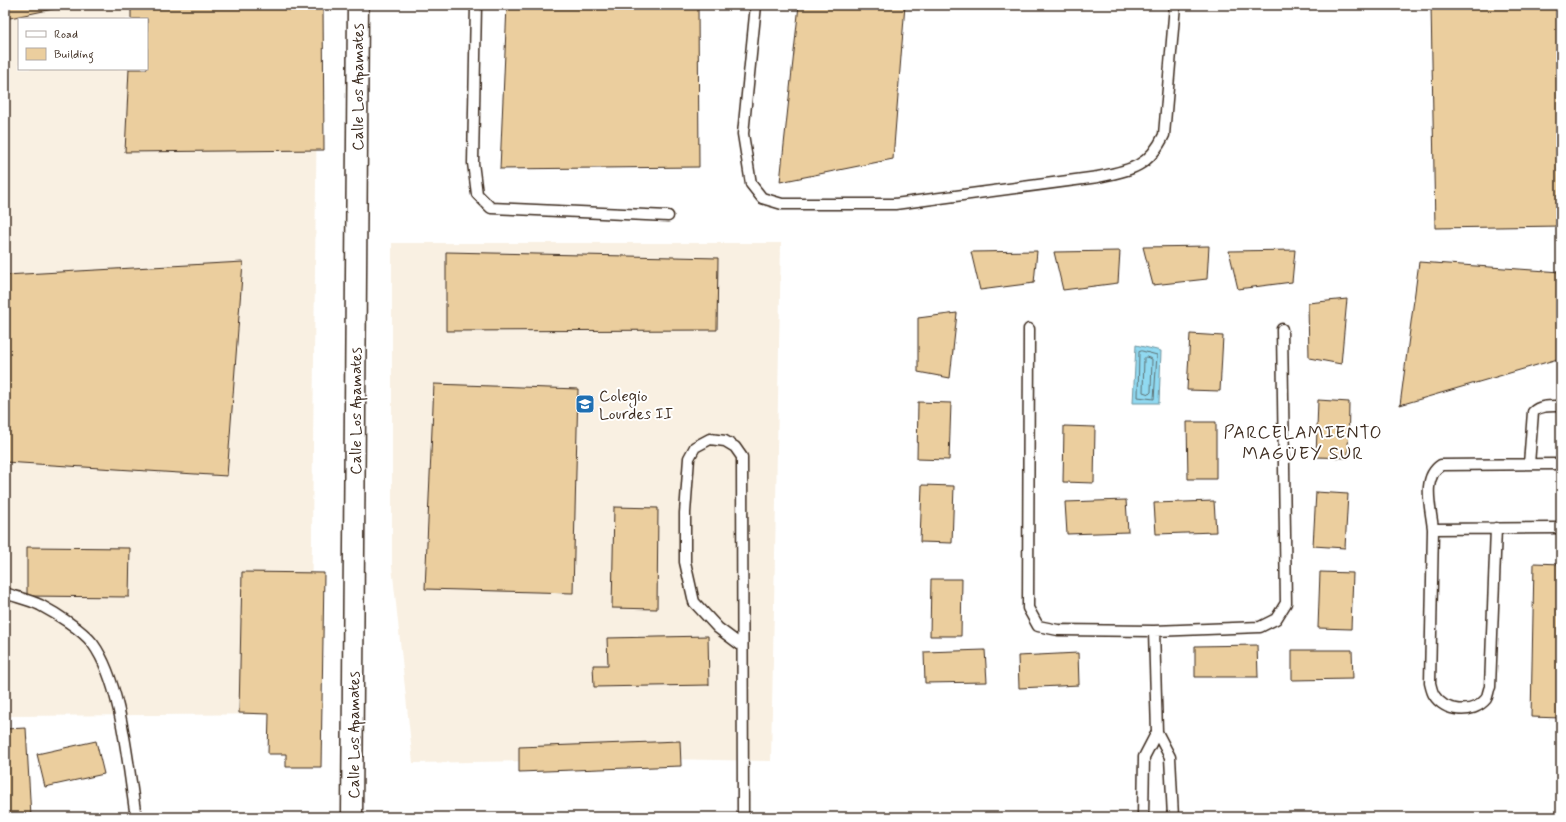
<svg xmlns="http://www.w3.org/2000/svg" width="1566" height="822" font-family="Mynerve,sans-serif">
	<rect width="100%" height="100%" fill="#fff"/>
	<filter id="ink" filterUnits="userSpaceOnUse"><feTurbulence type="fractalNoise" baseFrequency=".025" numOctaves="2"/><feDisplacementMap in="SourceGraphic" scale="8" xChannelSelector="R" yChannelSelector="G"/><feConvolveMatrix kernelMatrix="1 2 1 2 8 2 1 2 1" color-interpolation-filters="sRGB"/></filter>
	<g filter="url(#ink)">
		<!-- built -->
		<path fill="#f9f0e2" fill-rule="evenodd" d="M5 5H318L310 714 5 716ZM19 19H147V69H19Z
			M392 243H781L771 761 663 759 413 763 392 566Z"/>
		<!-- water -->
		<path fill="#90d9f1" stroke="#6e939d" d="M1136 345 1161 351 1159 403H1133Z"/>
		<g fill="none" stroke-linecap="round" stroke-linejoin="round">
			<!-- shore -->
			<path stroke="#5d7072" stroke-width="1" d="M1142 351 1157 355 1154 399 1138 397 1139 352Z
				M1146 357 1152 359 1151 392 1149 394 1143 392 1144 359Z"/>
		</g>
		<!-- building -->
		<path fill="#ebce9e" stroke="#3b2a1e" d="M5 5H72L5 19Z
			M131 5H323L324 150 125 152 129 69H147V19H131Z
			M507 5H698L699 167 500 169Z
			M799 5H905L893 159 780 182Z
			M1431 5H1561V226L1435 228Z
			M1209 246 1207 279 1153 285 1143 247Z
			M1295 250 1292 282 1238 289 1229 251Z
			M1037 251 1034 283 980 290 971 252Z
			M1120 251 1118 283 1063 290 1054 252Z
			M446 252 718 258 717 330 446 331Z
			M243 262 227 476 5 462V275Z
			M1419 262 1561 272V358L1400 405Z
			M1347 299 1341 364 1309 358 1308 303Z
			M957 313 950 378 918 372V318Z
			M1190 334 1223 336 1220 391 1187 390Z
			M434 384 578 389 573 593 425 589Z
			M1318 400 1349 402 1348 458 1316 457Z
			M918 402 951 403 949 460 917 459Z
			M1187 422H1216V479H1188Z
			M1064 426 1095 427 1094 483 1063 482Z
			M922 485 954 486 952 543 920 542Z
			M1316 492 1348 494 1345 548 1313 546Z
			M1126 500 1128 532 1067 534 1065 502Z
			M1214 501 1216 532 1156 534 1154 503Z
			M614 507 658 508 657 609 612 608Z
			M27 547 130 548 129 597 27 596Z
			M1534 563 1561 564V718L1531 717Z
			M242 572 324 573 321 767H286V754H268L269 714 239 713Z
			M1320 572 1353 573 1351 629 1318 628Z
			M931 579H962L961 636H930Z
			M708 636 709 685 594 687 593 665H608L607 638Z
			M1257 645 1258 677H1195V646Z
			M985 650 987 682 925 683 924 652Z
			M1292 650H1352L1353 679 1292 680Z
			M1078 653 1079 685 1019 688 1018 656Z
			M26 728 31 817H5V729Z
			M96 741 104 774 45 787 37 754Z
			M680 741 681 766 519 772V747Z"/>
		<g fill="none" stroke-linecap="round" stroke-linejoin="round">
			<!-- lane casing -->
			<g stroke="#3b2a1e" stroke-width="13">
				<path id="lane" d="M476 5 473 163 477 194 491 208 668 216
					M756 5 743 134 751 184 762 198 782 204H895L1098 177C1131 170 1149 167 1164 135L1175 5
					M1029 329 1028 608 1038 626 1058 630 1154 631 1260 627 1276 619 1286 603 1282 329
					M1529 464 1533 412C1540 405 1551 406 1561 406
					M1496 528 1490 687C1488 690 1488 696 1486 699 1473 715 1444 712 1434 695 1432 692 1431 687 1430 683L1433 529 1561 528
					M1433 529C1431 508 1421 478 1441 465L1561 464
					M5 593C16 597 29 600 40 605 55 613 83 630 93 644 122 684 128 768 136 817
					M1154 631 1157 732 1170 757 1173 817
					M742 646 718 628 694 602 685 562V513L689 458 695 447 710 439 725 441 735 447 742 457 743 817
					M1143 817 1144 757 1157 732"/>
			</g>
			<!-- street casing -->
			<g stroke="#3b2a1e" stroke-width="23">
				<path id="street" d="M352 817 358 5"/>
			</g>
			<!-- lane -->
			<use href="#lane" stroke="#fff" stroke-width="10"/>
			<!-- street -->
			<use href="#street" stroke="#fff" stroke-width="20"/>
		</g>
	</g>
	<!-- icons -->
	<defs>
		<g id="school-square" transform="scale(1)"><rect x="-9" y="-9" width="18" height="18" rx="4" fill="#1f6fb2" stroke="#fff"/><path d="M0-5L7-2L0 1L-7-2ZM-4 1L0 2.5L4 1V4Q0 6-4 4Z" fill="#fff"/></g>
	</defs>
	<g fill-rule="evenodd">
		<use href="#school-square" x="585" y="404"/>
	</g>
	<g text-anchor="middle" stroke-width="4" stroke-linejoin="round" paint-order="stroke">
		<!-- street labels -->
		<g font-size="16" fill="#3b2a1e" stroke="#fff">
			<text transform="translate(357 87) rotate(-90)" y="6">Calle Los Apamates</text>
			<text transform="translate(355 411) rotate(-90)" y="6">Calle Los Apamates</text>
			<text transform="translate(353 735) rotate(-90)" y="6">Calle Los Apamates</text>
		</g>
		<!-- poi labels -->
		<g font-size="16" fill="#3b2a1e" stroke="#fff" text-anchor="start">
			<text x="599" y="401">Colegio<tspan x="599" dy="18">Lourdes II</tspan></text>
		</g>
		<!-- quarter labels -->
		<g font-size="18" letter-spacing="1" fill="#3b2a1e" stroke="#fff">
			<text x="1303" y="438">PARCELAMIENTO<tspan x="1303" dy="21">MAGÜEY SUR</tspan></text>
		</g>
	</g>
	<!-- margin -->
	<rect width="1566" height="822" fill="none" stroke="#fff" stroke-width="20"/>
	<rect x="10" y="10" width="1546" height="802" fill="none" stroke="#3b2a1e" stroke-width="1.5" filter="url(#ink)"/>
	<!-- legend -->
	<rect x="18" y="18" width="130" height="52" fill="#ffffff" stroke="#b1aaa5"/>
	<rect x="26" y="31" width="20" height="6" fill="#ffffff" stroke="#b1aaa5"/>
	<text x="54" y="38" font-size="12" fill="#3b2a1e">Road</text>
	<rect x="26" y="48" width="20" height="12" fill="#ebce9e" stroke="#b1aaa5"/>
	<text x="54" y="58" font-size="12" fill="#3b2a1e">Building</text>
</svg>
